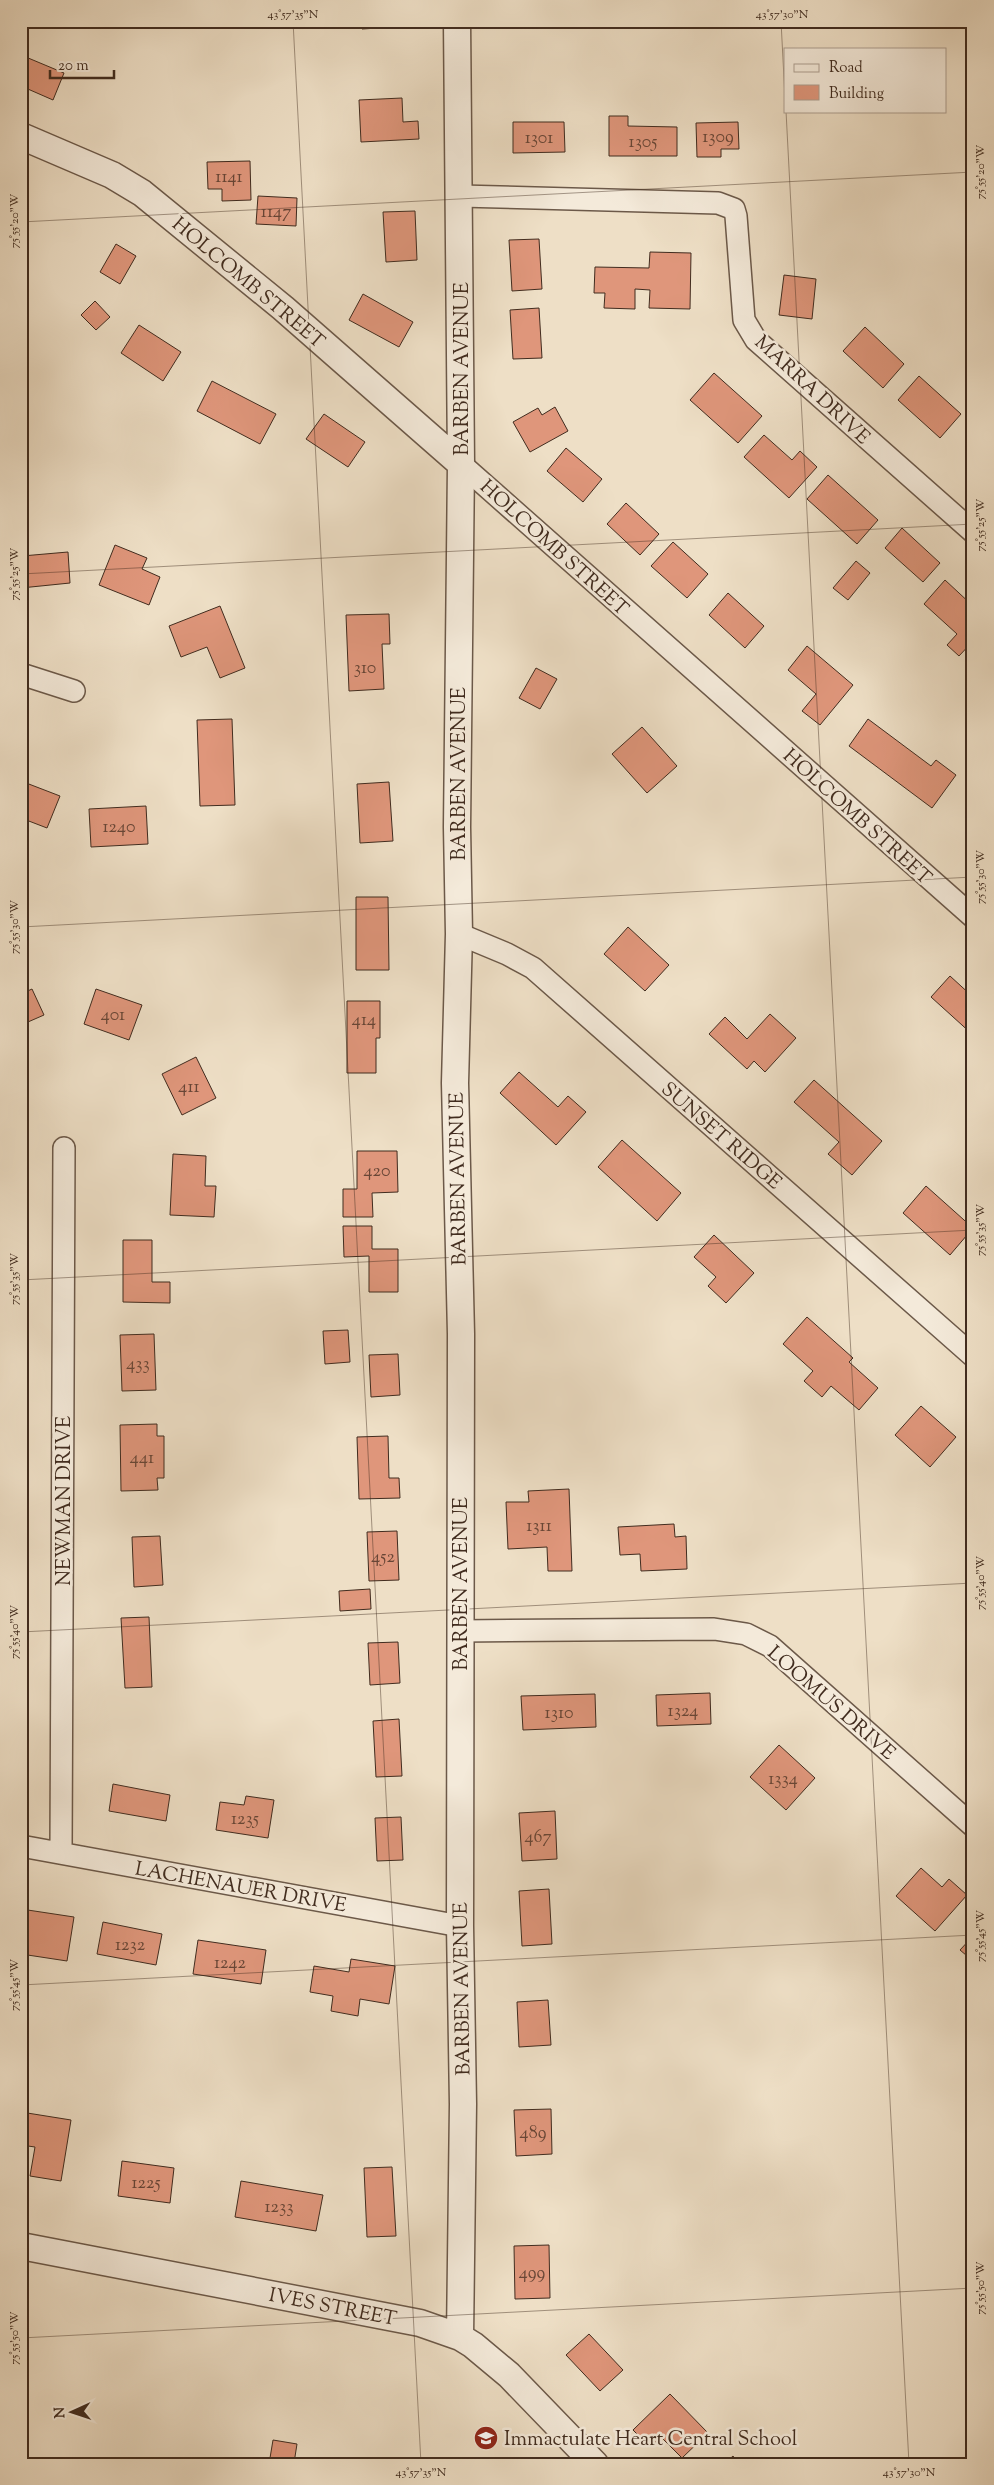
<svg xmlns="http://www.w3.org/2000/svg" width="994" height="2485" font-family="'Sorts Mill Goudy',serif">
	<rect width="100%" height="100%" fill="#eedfc6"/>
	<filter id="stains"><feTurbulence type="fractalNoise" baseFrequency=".004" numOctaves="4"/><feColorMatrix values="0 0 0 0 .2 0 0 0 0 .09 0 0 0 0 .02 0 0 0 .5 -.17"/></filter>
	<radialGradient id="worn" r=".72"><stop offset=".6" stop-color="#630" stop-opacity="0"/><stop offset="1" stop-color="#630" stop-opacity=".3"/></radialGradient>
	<!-- building -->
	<path fill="#df967b" stroke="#412c1f" d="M361 21H395V27L362 29Z
		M21 55 64 73 53 100 21 86Z
		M402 98 403 122 418 121 419 139 361 142 359 100Z
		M609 116H628V126L677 127V156H609Z
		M513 122H564L565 152 513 153Z
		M738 122 739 149H721V157H697L696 123Z
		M250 161 251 200 222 201V189H208L207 162Z
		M258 196 297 198 296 226 256 224Z
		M415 211 417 260 386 262 383 212Z
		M539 239 542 289 512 291 509 240Z
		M116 244 136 256 120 284 100 272Z
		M650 252 691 253 690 309 649 308 650 290 635 289V309L604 308 605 293H594L595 267 649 268Z
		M784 275 816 279 812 319 779 315Z
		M363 294 413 322 399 347 349 320Z
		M95 301 110 317 96 330 81 315Z
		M539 308 542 358 513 359 510 310Z
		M139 325 181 352 163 381 121 353Z
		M865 327 904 364 883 388 843 351Z
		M714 373 762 416 738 443 690 400Z
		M919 376 961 414 940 438 898 400Z
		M212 381 276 414 260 444 197 411Z
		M555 407 568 431 530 452 513 422 538 408 542 415Z
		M324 414 365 442 348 467 306 439Z
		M764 435 792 460 800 451 817 467 789 498 744 457Z
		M566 448 602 479 583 502 547 471Z
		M828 475 878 520 857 544 807 499Z
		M626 503 659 534 640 555 607 524Z
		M902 528 940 563 923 582 885 548Z
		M673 542 708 574 687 598 651 566Z
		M115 545 147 558 142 569 160 577 149 605 99 585Z
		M68 552 70 583 21 588V553L22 556Z
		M856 561 870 573 848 600 833 588Z
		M945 580 973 606V641L959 656 947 645 957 634 924 604Z
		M728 593 764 626 745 648 709 615Z
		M220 606 245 668 220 678 207 647 181 657 169 626Z
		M389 614 390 644H382L384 689 349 691 346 615Z
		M807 646 853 685 820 725 802 711 816 694 788 670Z
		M536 668 557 679 540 709 519 698Z
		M232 719 235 805 200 806 197 720Z
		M868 719 931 766 936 760 956 775 932 808 849 746Z
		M642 727 677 766 647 793 612 754Z
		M21 781 60 796 47 828 21 818Z
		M389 782 393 841 360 843 357 784Z
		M146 806 148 844 91 847 89 809Z
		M356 897H388L389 970H356Z
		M628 927 669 965 645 991 604 954Z
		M950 976 973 997V1035L931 997Z
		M32 989 44 1015 21 1025V994Z
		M96 989 142 1005 129 1040 84 1024Z
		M347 1001H380V1038H376V1073H347Z
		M770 1014 796 1038 765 1072 754 1061 747 1069 709 1034 725 1017 747 1039Z
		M196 1057 216 1098 182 1115 162 1074Z
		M519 1072 558 1107 568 1096 586 1112 556 1145 500 1093Z
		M814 1080 882 1141 852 1175 828 1154 839 1142 794 1102Z
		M622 1140 681 1193 657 1221 598 1167Z
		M357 1151H397L398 1192 372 1193 373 1217H343V1189H357Z
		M173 1154 206 1156 205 1186H216L214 1217 170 1215Z
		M926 1186 973 1228 950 1255 903 1213Z
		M343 1226H372V1249H398V1292H369V1256L344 1257Z
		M714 1235 754 1273 726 1303 708 1286 716 1277 694 1257Z
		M123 1240H152V1282H170V1303L123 1302Z
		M807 1317 853 1358 849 1362 878 1388 859 1410 831 1386 822 1397 804 1381 813 1371 783 1344Z
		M348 1330 350 1362 325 1364 323 1331Z
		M154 1334 156 1390 122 1391 120 1335Z
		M398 1354 400 1395 371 1397 369 1355Z
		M921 1406 956 1437 930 1467 895 1435Z
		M157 1424V1436H164V1478H157L158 1490 121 1491 120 1425Z
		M388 1436 389 1478H399L400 1498 359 1499 357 1437Z
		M569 1489 572 1571H548L547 1547 508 1549 506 1502H529L528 1491Z
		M674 1524 675 1537 686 1536 687 1569 641 1571 640 1554 620 1555 618 1527Z
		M397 1531 399 1580 369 1581 367 1532Z
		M160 1536 163 1585 134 1587 132 1537Z
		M370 1589 371 1609 340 1611 339 1591Z
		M149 1617 152 1687 125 1688 121 1618Z
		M398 1642 400 1683 370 1685 368 1643Z
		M710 1693 711 1724 657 1726 656 1695Z
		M595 1694 596 1727 523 1730 521 1696Z
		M399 1719 402 1776 376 1777 373 1721Z
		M779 1745 815 1778 786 1810 750 1777Z
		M113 1784 170 1795 166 1821 109 1811Z
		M246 1796 274 1800 268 1838 216 1830 220 1802 244 1805Z
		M555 1811 557 1859 522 1861 519 1813Z
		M401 1817 403 1860 377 1861 375 1818Z
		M921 1868 942 1887 949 1879 967 1895 935 1931 896 1896Z
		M549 1889 552 1944 522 1946 519 1891Z
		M21 1909 74 1917 67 1961 21 1954Z
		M103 1922 162 1934 156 1965 97 1954Z
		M973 1936V1961L960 1950Z
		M198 1940 266 1950 261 1984 193 1974Z
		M351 1959 395 1966 389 2004 360 1999 358 2016 331 2011 333 1996 310 1992 314 1966 349 1972Z
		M548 2000 551 2045 519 2047 517 2002Z
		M551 2109 552 2154 516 2156 514 2110Z
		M21 2112 71 2120 61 2181 30 2176 35 2147 21 2145Z
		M122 2161 174 2168 170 2203 118 2196Z
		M392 2167 396 2236 367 2237 364 2168Z
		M241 2181 323 2195 316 2231 235 2217Z
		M549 2245 550 2298 515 2299 514 2246Z
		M589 2334 623 2370 600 2391 566 2355Z
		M670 2394 708 2433 682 2458 661 2437 650 2447 633 2430Z
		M273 2440 297 2444 294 2463 297 2464H269Z
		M733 2456 739 2464H724Z"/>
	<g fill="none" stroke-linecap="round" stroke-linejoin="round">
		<!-- minor casing -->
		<g stroke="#6c5949" stroke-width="24">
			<path id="minor" d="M460 196 718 203 734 209 736 216 744 320 756 340 973 532
				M461 464 973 917
				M21 674 74 691
				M459 934 507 954 533 968 973 1356
				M460 1631 714 1629 746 1634 770 1646 973 1826
				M21 1846 460 1926
				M61 1853 64 1148"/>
		</g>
		<!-- tertiary casing -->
		<g stroke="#6c5949" stroke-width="29">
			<path id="tertiary" d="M457 21 461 464 457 827 459 934 455 1083 461 1334 460 1926 463 2104 460 2337
				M21 136 112 175 142 193 283 308 461 464
				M21 2246 420 2323 460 2337 473 2345 509 2375 595 2464"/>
		</g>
		<!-- minor -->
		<use href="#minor" stroke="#f4eada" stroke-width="21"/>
		<!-- tertiary -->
		<use href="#tertiary" stroke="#f4eada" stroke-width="26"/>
	</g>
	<!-- ticks -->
	<path fill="none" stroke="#412c1f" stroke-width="1" stroke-opacity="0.45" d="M293 21 421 2464M781 21 785 98M786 111 909 2464M21 222 973 172M21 574 973 524M21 927 973 877M21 1280 973 1230M21 1632 973 1583M21 1985 973 1935M21 2338 973 2288"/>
	<!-- icons -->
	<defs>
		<g id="school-disc" transform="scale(1.25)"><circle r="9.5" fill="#8f2418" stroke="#f4eada"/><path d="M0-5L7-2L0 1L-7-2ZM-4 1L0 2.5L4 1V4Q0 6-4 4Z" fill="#fff"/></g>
	</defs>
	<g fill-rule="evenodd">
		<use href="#school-disc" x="486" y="2438"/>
	</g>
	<g text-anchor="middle" stroke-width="5" stroke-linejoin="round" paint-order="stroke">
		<!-- number labels -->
		<g font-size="18" fill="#684636">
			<text x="718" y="142">1309</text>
			<text x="539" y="143">1301</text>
			<text x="643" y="147">1305</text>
			<text x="229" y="182">1141</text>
			<text x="276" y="217">1147</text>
			<text x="365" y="673">310</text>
			<text x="119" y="832">1240</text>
			<text x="113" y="1020">401</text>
			<text x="364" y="1025">414</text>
			<text x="189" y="1092">411</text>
			<text x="377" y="1176">420</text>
			<text x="138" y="1369">433</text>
			<text x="142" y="1463">441</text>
			<text x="539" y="1531">1311</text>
			<text x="383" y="1562">452</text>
			<text x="683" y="1716">1324</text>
			<text x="559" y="1718">1310</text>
			<text x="783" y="1784">1334</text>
			<text x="245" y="1824">1235</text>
			<text x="538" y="1842">467</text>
			<text x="130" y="1950">1232</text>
			<text x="230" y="1968">1242</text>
			<text x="533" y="2138">489</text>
			<text x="146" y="2188">1225</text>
			<text x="279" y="2212">1233</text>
			<text x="532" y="2278">499</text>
		</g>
		<!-- street labels -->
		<g font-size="20" fill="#412c1f" stroke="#f4eada">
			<text transform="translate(249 282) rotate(40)" y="7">HOLCOMB STREET</text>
			<text transform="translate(461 369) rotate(-90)" y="7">BARBEN AVENUE</text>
			<text transform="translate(813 389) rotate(43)" y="7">MARRA DRIVE</text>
			<text transform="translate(555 547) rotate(42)" y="7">HOLCOMB STREET</text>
			<text transform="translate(458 774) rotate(-90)" y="7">BARBEN AVENUE</text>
			<text transform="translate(858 816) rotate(42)" y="7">HOLCOMB STREET</text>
			<text transform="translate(722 1135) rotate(41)" y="7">SUNSET RIDGE</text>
			<text transform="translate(457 1179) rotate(-91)" y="7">BARBEN AVENUE</text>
			<text transform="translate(63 1501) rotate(-90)" y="7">NEWMAN DRIVE</text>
			<text transform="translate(460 1584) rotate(-90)" y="7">BARBEN AVENUE</text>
			<text transform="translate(832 1702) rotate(41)" y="7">LOOMUS DRIVE</text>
			<text transform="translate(241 1886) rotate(10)" y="7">LACHENAUER DRIVE</text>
			<text transform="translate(461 1989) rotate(-91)" y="7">BARBEN AVENUE</text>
			<text transform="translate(333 2306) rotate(11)" y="7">IVES STREET</text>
		</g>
		<!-- poi labels -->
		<g font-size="20" fill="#412c1f" stroke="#f4eada" text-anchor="start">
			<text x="504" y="2445">Immactulate Heart Central School</text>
		</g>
	</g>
	<!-- margin -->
	<rect width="994" height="2485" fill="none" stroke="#eedfc6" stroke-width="55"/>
	<!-- legend -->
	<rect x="784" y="48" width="162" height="65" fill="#f4eada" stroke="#ac9e8f"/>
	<rect x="794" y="64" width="25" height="8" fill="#f4eada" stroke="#ac9e8f"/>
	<text x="829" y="72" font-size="15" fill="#412c1f">Road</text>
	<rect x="794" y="85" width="25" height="15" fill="#df967b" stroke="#ac9e8f"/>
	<text x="829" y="98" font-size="15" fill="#412c1f">Building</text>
	<!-- north arrow -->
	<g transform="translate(72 2412) rotate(267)" stroke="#f4eada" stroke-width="4" paint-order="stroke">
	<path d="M0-4L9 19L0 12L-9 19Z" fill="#412c1f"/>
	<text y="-8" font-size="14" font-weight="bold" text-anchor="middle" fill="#412c1f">N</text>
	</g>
	<!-- scale -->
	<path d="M50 70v8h64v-8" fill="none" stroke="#412c1f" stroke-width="2.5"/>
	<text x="58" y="70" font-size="15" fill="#412c1f" stroke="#f4eada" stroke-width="4" paint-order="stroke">20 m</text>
	<rect x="28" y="28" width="938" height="2430" fill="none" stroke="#412c1f" stroke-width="2"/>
	<g font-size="12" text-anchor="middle" fill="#412c1f">
		<text x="293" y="18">43°57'35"N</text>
		<text x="782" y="18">43°57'30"N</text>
		<text transform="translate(980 172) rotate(-90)" y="4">75°55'20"W</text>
		<text transform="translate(14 221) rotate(-90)" y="4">75°55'20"W</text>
		<text transform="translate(980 525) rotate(-90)" y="4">75°55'25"W</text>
		<text transform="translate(14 574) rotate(-90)" y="4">75°55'25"W</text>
		<text transform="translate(980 877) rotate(-90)" y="4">75°55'30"W</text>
		<text transform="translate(14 927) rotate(-90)" y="4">75°55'30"W</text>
		<text transform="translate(980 1230) rotate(-90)" y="4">75°55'35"W</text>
		<text transform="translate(14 1279) rotate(-90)" y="4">75°55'35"W</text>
		<text transform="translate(980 1583) rotate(-90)" y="4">75°55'40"W</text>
		<text transform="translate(14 1632) rotate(-90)" y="4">75°55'40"W</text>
		<text transform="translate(980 1936) rotate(-90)" y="4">75°55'45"W</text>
		<text transform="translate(14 1985) rotate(-90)" y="4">75°55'45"W</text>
		<text transform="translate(980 2288) rotate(-90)" y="4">75°55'50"W</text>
		<text transform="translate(14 2338) rotate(-90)" y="4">75°55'50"W</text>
		<text x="421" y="2476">43°57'35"N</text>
		<text x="909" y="2476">43°57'30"N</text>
	</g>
	<rect width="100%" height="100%" filter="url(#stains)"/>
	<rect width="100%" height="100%" fill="url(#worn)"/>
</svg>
